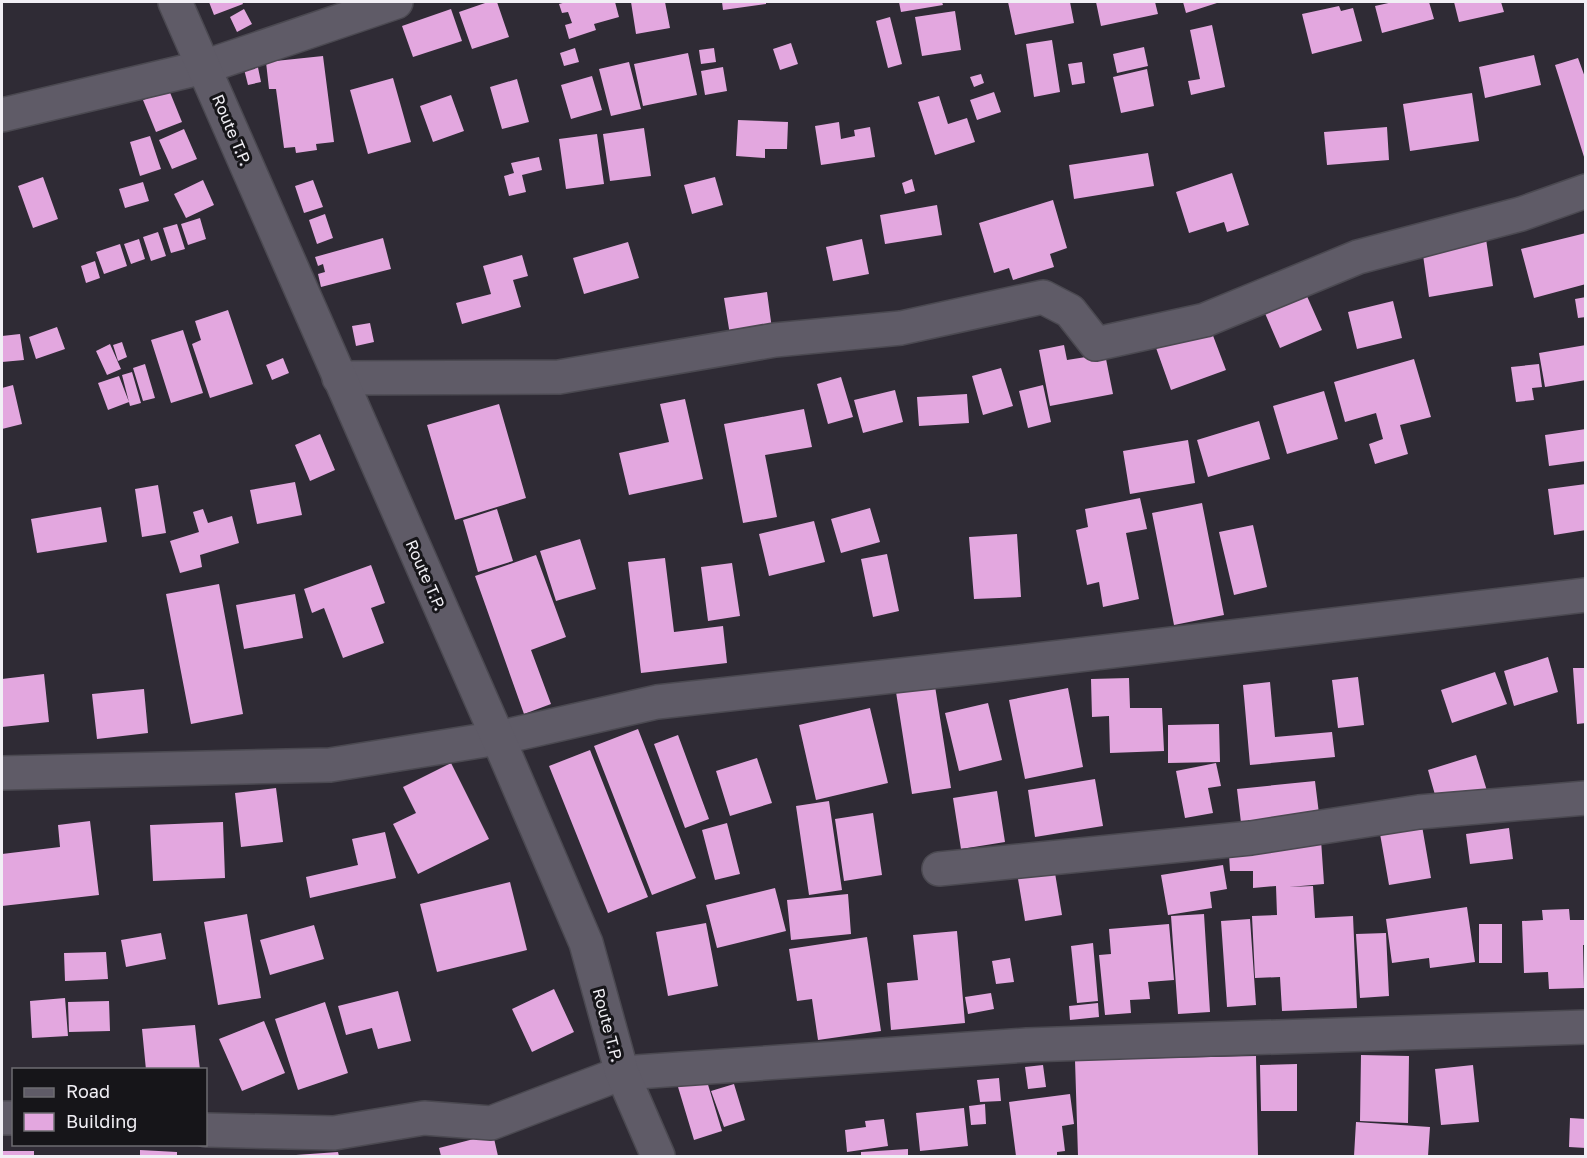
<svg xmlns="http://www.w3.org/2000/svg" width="1587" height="1158" font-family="'Golos Text',sans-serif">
	<rect width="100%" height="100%" fill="#2f2b35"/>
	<!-- building -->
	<path fill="#e3a7df" d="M209 2H242L243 4 214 15Z
		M488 2H497L509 37 472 49 459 12Z
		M566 2H615L619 17 594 24 596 30 569 39 565 25 572 23 568 12 562 13 559 4Z
		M631 2H665L670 28 636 34Z
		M722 2H766V4L723 10Z
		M899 2H942L943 5 901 12Z
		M1008 2H1070L1074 23 1015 35Z
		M1096 2H1155L1158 14 1101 26Z
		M1183 2H1220L1186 13Z
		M1393 2H1429L1434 19 1382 33 1375 6Z
		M1454 2H1501L1504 12 1459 22Z
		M1339 6 1341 11 1353 8 1362 41 1312 54 1302 14Z
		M244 9 252 24 237 32 230 17Z
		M451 9 462 41 413 57 402 26Z
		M955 11 961 50 922 56 915 17Z
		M890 17 902 64 888 68 876 21Z
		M1212 25 1225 87 1191 95 1188 81 1200 79 1190 30Z
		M1052 40 1060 92 1034 97 1026 44Z
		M791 43 798 64 780 70 773 49Z
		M1144 47 1148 66 1117 73 1113 54Z
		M575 48 579 62 564 66 560 53Z
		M714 48 716 62 701 64 699 50Z
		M688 53 697 95 643 106 634 64Z
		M1534 55 1541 85 1485 98 1479 67Z
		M323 56 334 142 316 144 317 150 296 153 295 147 284 148 276 89H269L266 62Z
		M256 58 261 82 248 85 242 61Z
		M1578 58 1586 80 1585 160 1555 65Z
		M629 62 641 109 611 116 599 69Z
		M1082 62 1085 83 1072 85 1068 64Z
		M723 67 727 91 705 95 701 71Z
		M1147 69 1154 106 1121 113 1113 77Z
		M981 74 984 83 974 87 970 77Z
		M592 76 602 110 571 119 561 85Z
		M393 78 411 142 368 154 350 90Z
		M517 79 529 122 502 129 490 87Z
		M169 90 182 122 156 132 143 100Z
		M994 92 1001 112 977 120 970 100Z
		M1472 93 1479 141 1410 151 1403 104Z
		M451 95 464 131 433 142 420 106Z
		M939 96 948 124 967 118 975 142 935 155 918 102Z
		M738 120 788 122 787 149H765V158L736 156Z
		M839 122 841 139 855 136 854 130 870 127 875 157 821 165 815 126Z
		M1387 127 1389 160 1327 165 1324 132Z
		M644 128 651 176 610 181 603 134Z
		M184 129 197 159 172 169 159 140Z
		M597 134 604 184 566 189 559 139Z
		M150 136 161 169 140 176 130 142Z
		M1148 153 1154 186 1074 199 1069 165Z
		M539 157 542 170 522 175 526 192 509 196 504 176 514 173 511 163Z
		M1232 173 1249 225 1227 232 1224 222 1189 233 1176 192Z
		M43 177 58 219 33 228 18 186Z
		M715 177 723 205 692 214 684 185Z
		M912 179 915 191 905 194 902 183Z
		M203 180 214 205 186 218 174 194Z
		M313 180 323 207 304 213 295 186Z
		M143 182 149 201 125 208 119 189Z
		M1053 200 1067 248 1050 254 1054 267 1013 280 1009 268 994 273 979 223Z
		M937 205 942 235 885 244 880 215Z
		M325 214 333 238 317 244 309 220Z
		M200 218 206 239 188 245 181 224Z
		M177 224 185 249 171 253 163 228Z
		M158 232 166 256 151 261 143 237Z
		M1586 233V284L1534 298 1521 249Z
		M383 238 391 269 321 287 318 274 325 272 323 264 318 266 315 257Z
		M139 239 145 259 131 264 124 244Z
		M862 239 869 274 833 281 826 247Z
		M1486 239 1493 286 1429 297 1422 248Z
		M628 242 639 278 584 294 573 258Z
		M120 244 127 266 104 274 96 252Z
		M522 255 528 276 513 280 521 307 462 324 456 303 491 294 483 266Z
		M95 261 100 278 86 283 81 266Z
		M767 292 772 329 730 335 724 298Z
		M1306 294 1322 330 1280 348 1264 311Z
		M1586 297V317L1578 318 1575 299Z
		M1393 301 1402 338 1357 349 1348 312Z
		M228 310 253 384 210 398 192 344 201 340 195 321Z
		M370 323 374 342 356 346 352 326Z
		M1209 325 1226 370 1171 390 1155 345Z
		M57 327 65 349 36 359 29 337Z
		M183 330 203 393 171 403 151 340Z
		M20 334 24 360 2 362V336Z
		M122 342 127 357 118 361 113 345Z
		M110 344 121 369 107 375 96 351Z
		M1064 345 1067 360 1105 354 1113 394 1050 406 1039 350Z
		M1586 345V380L1545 387 1539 353Z
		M283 358 289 373 272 380 266 365Z
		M1414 359 1431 417 1400 425 1408 454 1375 464 1369 444 1383 439 1376 413 1345 422 1334 382Z
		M145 364 155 398 143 401 133 368Z
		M1539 364 1542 387 1532 388 1534 400 1516 402 1511 367Z
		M1001 368 1013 406 983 415 972 376Z
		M132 372 141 403 130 406 122 375Z
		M119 376 129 402 108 410 98 383Z
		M841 377 853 417 828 424 817 384Z
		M13 385 22 424 2 429V388Z
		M1043 385 1051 422 1028 428 1019 391Z
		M895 390 903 422 863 433 854 400Z
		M1324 391 1338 439 1287 454 1273 406Z
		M967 394 969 423 919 426 917 397Z
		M685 399 703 479 629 495 619 453 669 442 660 404Z
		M499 404 526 498 455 520 427 425Z
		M804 409 812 447 765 455 777 517 743 523 724 424Z
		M1259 421 1270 459 1208 477 1197 440Z
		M1586 429V461L1549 466 1545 435Z
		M320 434 335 470 310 481 295 445Z
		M1188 440 1195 483 1130 494 1123 451Z
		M295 482 302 515 257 524 250 490Z
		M1586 484V530L1554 535 1548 489Z
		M158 485 166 533 142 537 135 489Z
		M1140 498 1147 529 1126 533 1139 599 1103 607 1099 582 1087 585 1076 530 1088 527 1085 509Z
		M1202 503 1224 615 1174 625 1152 513Z
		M101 507 107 542 37 553 31 519Z
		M870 508 880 542 841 553 831 519Z
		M203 509 208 523 232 516 239 543 200 555 202 567 180 573 170 541 199 532 193 512Z
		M497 509 513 561 478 572 463 520Z
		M814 521 825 562 769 576 759 534Z
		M1253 525 1267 587 1234 595 1219 532Z
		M1017 534 1021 597 974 599 969 537Z
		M580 539 596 589 556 601 540 551Z
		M887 554 899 611 873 617 861 559Z
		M536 555 566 637 531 650 551 704 524 714 475 576Z
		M665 558 674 632 723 626 727 663 641 673 628 562Z
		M732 563 740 616 708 621 701 567Z
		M371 565 385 603 371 608 384 643 343 658 324 608 312 613 304 589Z
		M219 584 243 714 191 724 166 594Z
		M295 594 303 638 244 649 236 605Z
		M1548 657 1558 692 1514 706 1504 671Z
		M1573 668H1586V723L1577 724Z
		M1495 672 1507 704 1452 723 1441 690Z
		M44 674 49 722 2 727V679Z
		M1358 677 1364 725 1338 728 1332 680Z
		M1129 678 1130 708H1162L1164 751 1110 753 1109 716 1092 717 1091 679Z
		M1270 682 1275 737 1332 732 1335 757 1250 765 1243 685Z
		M935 686 951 788 912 794 896 692Z
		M1068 688 1083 767 1025 779 1009 700Z
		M144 689 148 733 97 739 92 694Z
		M988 703 1002 760 959 771 945 713Z
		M870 708 888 783 816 800 799 725Z
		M1219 724 1220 762 1168 763V725Z
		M638 729 696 878 652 895 594 746Z
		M678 735 709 819 685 828 654 744Z
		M590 750 648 897 608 913 549 766Z
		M1476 755 1488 794 1439 809 1428 770Z
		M757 758 772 803 730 816 716 771Z
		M451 763 489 839 418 874 393 824 416 813 403 787Z
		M1216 763 1221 786 1208 788 1213 813 1185 818 1176 771Z
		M1095 779 1103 826 1035 837 1028 790Z
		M1315 781 1320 822 1242 831 1237 789Z
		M276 788 283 842 241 847 235 793Z
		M997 791 1005 842 961 849 953 798Z
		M829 801 842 890 809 895 796 806Z
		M873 813 882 875 844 881 835 819Z
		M1421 820 1431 878 1389 885 1379 828Z
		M90 821 99 895 2 906V854L60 847 58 825Z
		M223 822 225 878 153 881 150 825Z
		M727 823 740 874 715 880 702 830Z
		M1509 828 1513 859 1470 864 1466 834Z
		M385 832 396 878 310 898 306 877 358 865 352 839Z
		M1321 840 1324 884 1289 887 1313 886 1315 918 1353 916 1357 1008 1282 1011 1280 977 1255 978 1252 916 1277 915 1276 886 1253 888V871H1230L1229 854Z
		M1223 865 1227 889 1210 892 1212 908 1168 915 1161 875Z
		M1054 867 1062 915 1025 921 1017 873Z
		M510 882 527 950 437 972 420 904Z
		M775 888 786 931 717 948 706 905Z
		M848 894 851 934 791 940 787 900Z
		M1467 907 1475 962 1430 968 1429 958 1392 963 1386 919Z
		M1569 909 1570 920H1586V945H1583L1584 988 1549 989 1548 972 1524 973 1522 921 1543 920 1542 910Z
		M247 914 261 998 218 1005 204 922Z
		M1204 914 1210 1012 1178 1014 1171 916Z
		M1250 919 1256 1005 1227 1007 1221 921Z
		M706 923 718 986 668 996 656 932Z
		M1169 924 1174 980 1148 982 1150 999 1130 1000 1131 1013 1105 1015 1099 955 1111 954 1109 929Z
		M1479 924H1502V963H1479Z
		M314 925 324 959 270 975 260 940Z
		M957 931 965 1023 891 1030 887 983 918 980 913 935Z
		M161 933 166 959 126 967 121 940Z
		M1386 933 1389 996 1360 998 1356 934Z
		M867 937 881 1031 818 1040 812 999 797 1001 789 949Z
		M1093 943 1098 1001 1077 1003 1071 946Z
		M106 952 108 979 65 981 64 953Z
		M1010 958 1014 982 996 984 992 961Z
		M554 989 574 1032 532 1052 512 1009Z
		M398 991 411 1041 378 1049 372 1028 346 1035 338 1006Z
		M991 993 994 1009 968 1014 965 997Z
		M65 998 68 1036 32 1038 30 1001Z
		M109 1001 110 1031 69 1032 68 1002Z
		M325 1002 348 1073 298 1090 275 1019Z
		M1098 1003 1099 1017 1070 1020 1069 1006Z
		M264 1021 285 1073 242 1091 219 1039Z
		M195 1025 200 1070H146L142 1029Z
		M1361 1055 1409 1056 1408 1123 1360 1121Z
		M1256 1056 1258 1156H1078L1075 1060Z
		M1297 1064V1111H1261L1260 1065Z
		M1043 1065 1046 1087 1028 1089 1025 1067Z
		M1473 1065 1479 1122 1441 1125 1435 1069Z
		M706 1078 722 1131 694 1140 678 1087Z
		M999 1078 1001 1101 980 1102 977 1080Z
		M734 1084 745 1120 724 1127 711 1091Z
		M1070 1094 1074 1124 1062 1126 1065 1151 1057 1152V1156H1032V1155L1016 1156 1009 1102Z
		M985 1104 986 1124 971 1125 969 1106Z
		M964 1108 968 1146 920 1151 916 1113Z
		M1570 1118 1586 1119V1148L1569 1147Z
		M884 1119 888 1146 847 1152 845 1130 866 1127 865 1121Z
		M1356 1122 1430 1127 1428 1156H1354Z
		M493 1134 498 1156H441L439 1148Z
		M908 1149V1156H861V1152Z
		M140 1150 177 1152V1156H140Z
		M2 1151H34V1156H2Z
		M338 1152 339 1156H296V1155Z"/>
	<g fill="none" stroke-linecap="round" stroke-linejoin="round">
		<!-- minor casing -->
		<g stroke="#4b4951" stroke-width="36">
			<path id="minor" d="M2 115 204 67 396 2
				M339 378 559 377 775 340 901 328 1043 297 1070 311 1096 344 1205 320 1358 257 1521 214 1586 191
				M2 773 330 765 498 738 657 702 993 665 1586 595
				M939 869 1251 838 1419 812 1586 798
				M2 1118H14
				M206 1130 334 1133 424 1118 491 1123 622 1073 1027 1045 1586 1027"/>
		</g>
		<!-- tertiary casing -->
		<g stroke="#4b4951" stroke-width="36">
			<path id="tertiary" d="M175 2 498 738 586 943 622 1073 658 1156"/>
		</g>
		<!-- minor -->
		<use href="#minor" stroke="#5f5b67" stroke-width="33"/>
		<!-- tertiary -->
		<use href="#tertiary" stroke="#5f5b67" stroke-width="33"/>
	</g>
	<g text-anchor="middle" stroke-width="6" stroke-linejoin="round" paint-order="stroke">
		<!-- street labels -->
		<g font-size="16" fill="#f1eff5" stroke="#161519">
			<text transform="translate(232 130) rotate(67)" y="6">Route T.P.</text>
			<text transform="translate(426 575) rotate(66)" y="6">Route T.P.</text>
			<text transform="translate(608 1025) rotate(75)" y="6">Route T.P.</text>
		</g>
	</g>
	<!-- border -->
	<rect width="1587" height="1158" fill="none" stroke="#f1eff5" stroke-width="6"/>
	<!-- legend -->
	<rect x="12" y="1068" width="195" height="78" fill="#161519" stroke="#6e6c71" stroke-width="1.5"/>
	<rect x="24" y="1088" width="30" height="9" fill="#5f5b67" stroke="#6e6c71" stroke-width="1.5"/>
	<text x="66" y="1098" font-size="18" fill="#f1eff5">Road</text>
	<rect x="24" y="1113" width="30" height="18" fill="#e3a7df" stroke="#6e6c71" stroke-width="1.5"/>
	<text x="66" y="1128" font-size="18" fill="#f1eff5">Building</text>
</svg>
